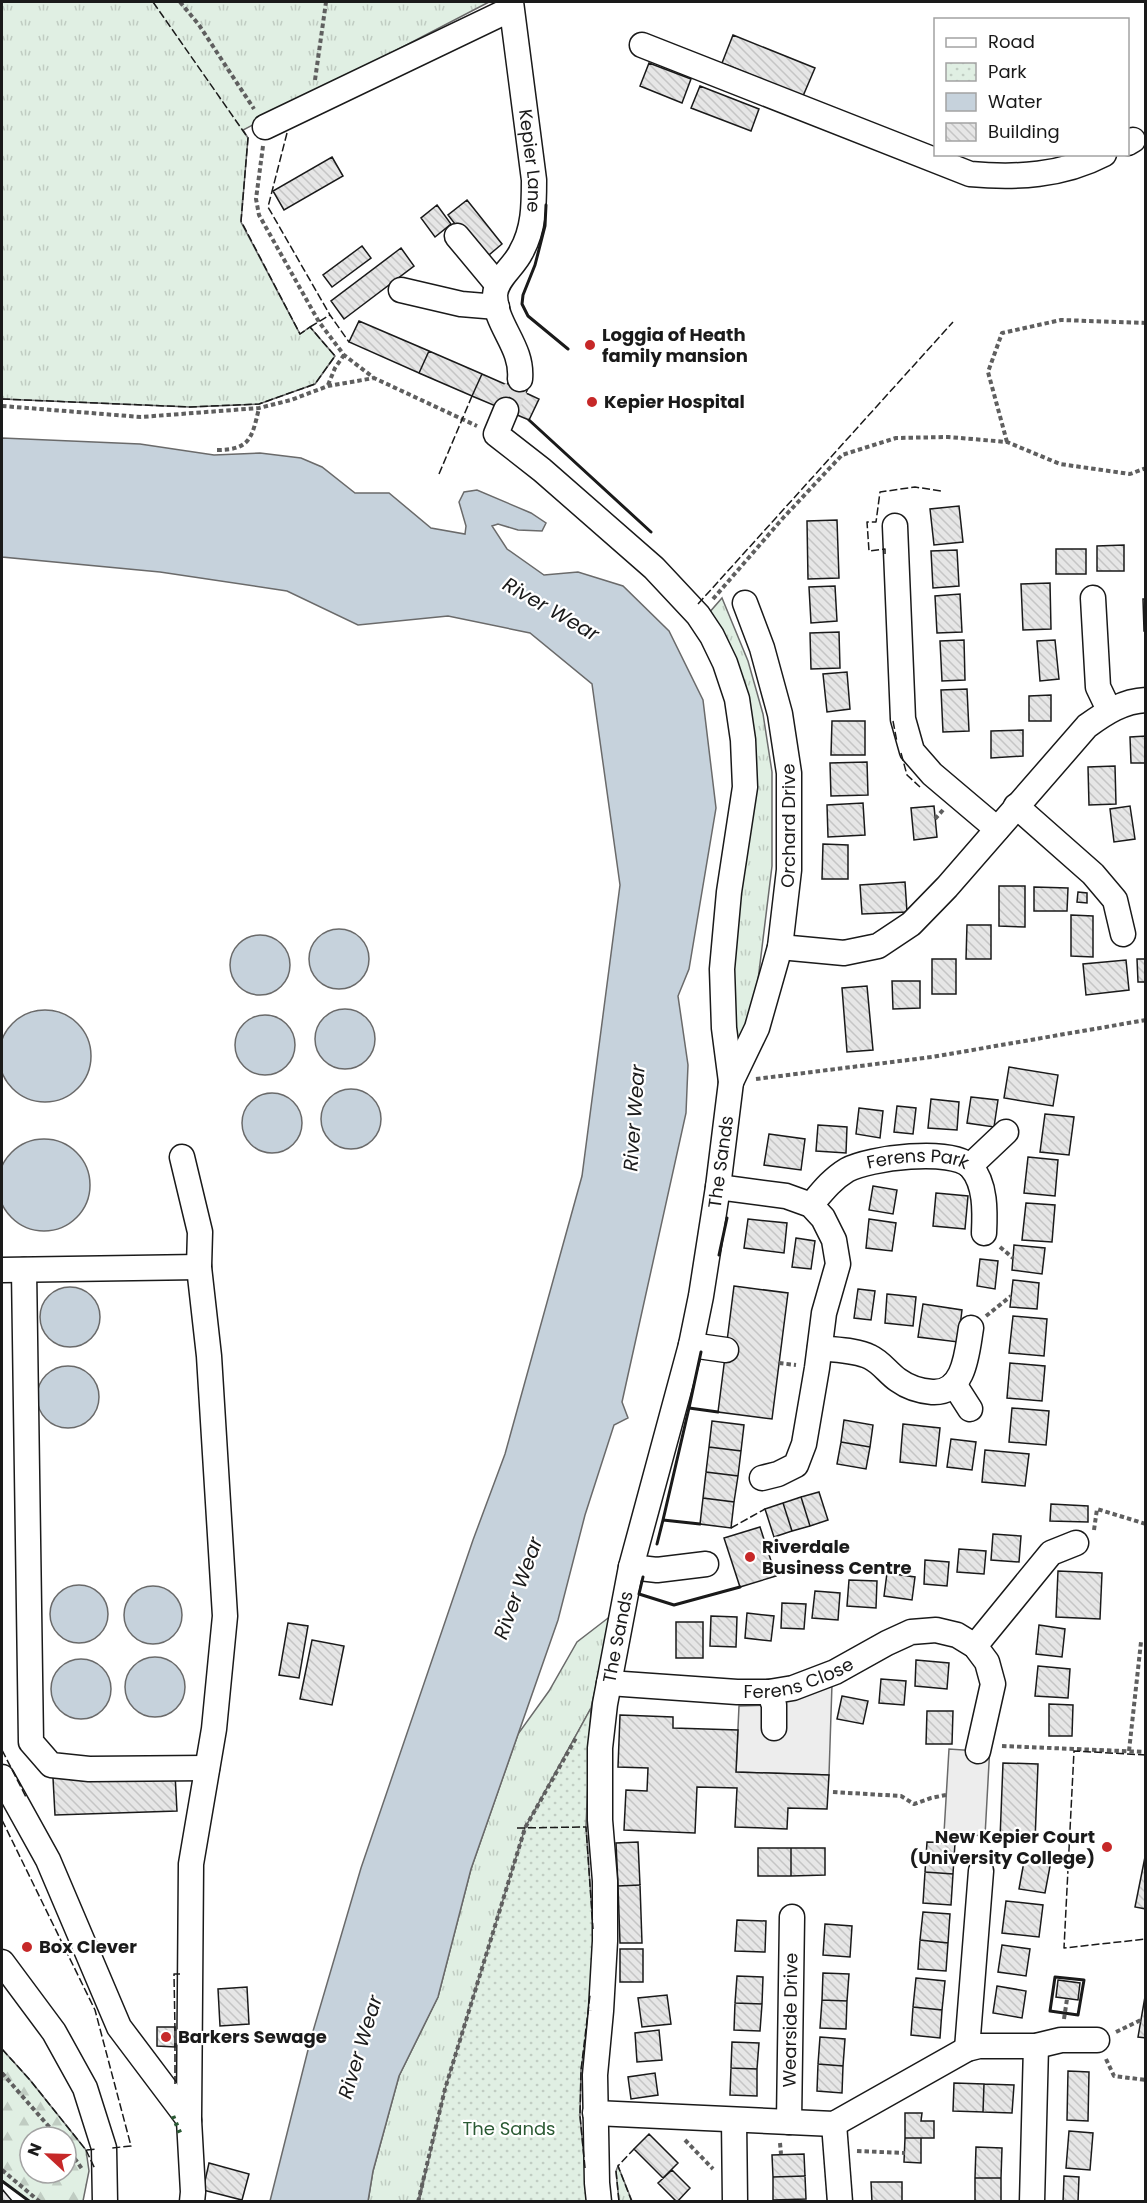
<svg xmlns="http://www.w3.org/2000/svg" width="1147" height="2203" font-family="Poppins,sans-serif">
	<defs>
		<pattern id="grass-tufts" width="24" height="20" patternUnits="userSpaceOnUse" patternTransform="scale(1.5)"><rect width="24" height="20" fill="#e0efe3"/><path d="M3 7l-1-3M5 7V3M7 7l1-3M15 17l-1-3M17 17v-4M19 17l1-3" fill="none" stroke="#c0ccc2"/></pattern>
		<pattern id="forest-firs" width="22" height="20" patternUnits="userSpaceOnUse" patternTransform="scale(1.5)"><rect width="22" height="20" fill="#e0efe3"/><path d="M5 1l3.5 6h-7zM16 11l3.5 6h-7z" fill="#c0ccc2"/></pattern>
		<pattern id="park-dots" width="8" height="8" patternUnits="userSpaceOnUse" patternTransform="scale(1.5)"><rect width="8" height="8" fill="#e0efe3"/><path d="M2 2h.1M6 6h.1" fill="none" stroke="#c0ccc2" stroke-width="1.8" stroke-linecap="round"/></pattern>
		<pattern id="building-back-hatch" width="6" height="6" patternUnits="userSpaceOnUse" patternTransform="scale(1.5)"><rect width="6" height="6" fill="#e6e6e6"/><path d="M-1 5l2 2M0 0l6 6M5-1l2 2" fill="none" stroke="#c5c5c5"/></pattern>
	</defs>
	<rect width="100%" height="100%" fill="#fff"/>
	<!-- grass -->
	<path fill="url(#grass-tufts)" stroke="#6a6a6a" stroke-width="1.5" d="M2 2H489L243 130 248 138 241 222 300 334 310 327 335 356 315 384 259 404 190 407 2 399Z
		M722 598 748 661 763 714 772 772V866L758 980 742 1046 735 1048 732 925 751 786 708 614Z
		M612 1615 591 1708 525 1828 422 2184 418 2201 368 2202 373 2171 399 2076 438 1997 471 1869 518 1734 549 1691 577 1642Z
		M618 2166 632 2201H619L616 2171Z"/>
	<!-- forest -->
	<path fill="url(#forest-firs)" stroke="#6a6a6a" stroke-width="1.5" fill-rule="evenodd" d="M2 2049 30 2080 86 2150 89 2171 83 2201H29L2 2181ZM30 2137H66V2173H30Z"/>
	<!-- park -->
	<path fill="url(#park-dots)" stroke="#6a6a6a" stroke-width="1.5" d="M591 1708 586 1827 594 1940 589 2016 581 2070 580 2116 588 2201 419 2202 445 2089 525 1828Z"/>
	<!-- parking -->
	<path fill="#ededed" stroke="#6a6a6a" stroke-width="1.5" d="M832 1684 829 1775 736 1772 739 1706 774 1705Z
		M990 1745 985 1836 944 1833 949 1749 978 1751Z"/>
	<!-- water -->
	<path fill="#c6d2dc" stroke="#6a6a6a" stroke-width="1.5" d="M2 438 140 444 214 455 260 453 301 458 322 467 355 493H389L431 528 465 534 466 526 459 502 464 492 477 490 531 513 546 523 542 531 518 530 498 524 492 526 507 549 544 575 578 572 623 586 669 631 703 700 716 808 689 969 678 996 688 1065 686 1113 622 1402 628 1418 614 1425 585 1515 558 1620 471 1869 438 1997 399 2076 373 2171 368 2201H270L311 2038 361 1868 473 1540 505 1454 582 1176 620 885 592 684 530 633 448 616 358 625 287 591 160 572 2 557Z
		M309 959a30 30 0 1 1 60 0a30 30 0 1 1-60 0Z
		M230 965a30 30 0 1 1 60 0a30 30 0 1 1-60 0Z
		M315 1039a30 30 0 1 1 60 0a30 30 0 1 1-60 0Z
		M-1 1056a46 46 0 1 1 92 0a46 46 0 1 1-92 0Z
		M235 1045a30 30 0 1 1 60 0a30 30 0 1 1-60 0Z
		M321 1119a30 30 0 1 1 60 0a30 30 0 1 1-60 0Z
		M242 1123a30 30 0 1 1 60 0a30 30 0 1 1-60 0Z
		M-2 1185a46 46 0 1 1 92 0a46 46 0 1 1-92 0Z
		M40 1317a30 30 0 1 1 60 0a30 30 0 1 1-60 0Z
		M37 1397a31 31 0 1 1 62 0a31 31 0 1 1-62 0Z
		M50 1614a29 29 0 1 1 58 0a29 29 0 1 1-58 0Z
		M124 1615a29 29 0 1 1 58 0a29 29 0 1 1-58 0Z
		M125 1687a30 30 0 1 1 60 0a30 30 0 1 1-60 0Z
		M51 1689a30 30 0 1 1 60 0a30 30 0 1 1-60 0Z"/>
	<!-- building -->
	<path fill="url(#building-back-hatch)" stroke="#1a1a1a" stroke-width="1.5" d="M733 35 815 68 803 96 722 63Z
		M649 63 691 79 682 103 640 86Z
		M700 86 759 109 751 131 691 108Z
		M332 157 343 176 284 210 273 191Z
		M467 200 502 244 483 260 448 215Z
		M437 205 451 224 435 237 421 218Z
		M362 246 371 258 332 287 323 275Z
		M401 248 414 266 344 319 331 301Z
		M359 321 429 351 419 373 349 342Z
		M429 351 482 374 472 396 419 373Z
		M482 374 507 385 512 375 530 383 526 393 539 399 529 420 472 396Z
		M959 506 963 542 934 545 930 509Z
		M837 520 839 578 808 579 807 521Z
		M1124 545V571H1097V546Z
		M1056 549H1086V574H1056Z
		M957 550 959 586 933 588 931 551Z
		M1050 583 1051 629 1023 630 1021 584Z
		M835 586 837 621 811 623 809 587Z
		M960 594 962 632 937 633 935 596Z
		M1143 599H1146V631H1144Z
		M839 632 840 668 811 669 810 633Z
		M964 640 965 680 942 681 940 641Z
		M1055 640 1059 679 1040 681 1037 641Z
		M847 672 850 709 827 712 823 674Z
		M967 689 969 731 943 732 941 690Z
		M1051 695V721H1029V696Z
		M832 721H865V755H831Z
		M1023 730V756L991 758V731Z
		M1146 736V763H1131L1130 737Z
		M867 762 868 795 831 796 830 763Z
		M1115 766 1116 804 1089 805 1088 767Z
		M863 803 865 835 828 837 827 805Z
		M934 806 937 837 914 840 911 808Z
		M1130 806 1135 839 1114 842 1110 809Z
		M823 844 848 845V879H822Z
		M905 882 907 912 862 914 860 885Z
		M999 886H1025V927L999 926Z
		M1034 887 1068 888 1067 911H1034Z
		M1078 892 1087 893V903L1077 902Z
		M1071 915 1093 916V957L1071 956Z
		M967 925H991V959H966Z
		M932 959H956V994H932Z
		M1137 959H1146V982H1138Z
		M1126 960 1129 990 1086 995 1083 964Z
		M892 981H920V1008L893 1009Z
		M867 986 873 1050 847 1052 842 988Z
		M1009 1067 1058 1075 1053 1106 1004 1098Z
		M971 1097 998 1100 994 1127 967 1123Z
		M931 1099 959 1102 957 1130 928 1128Z
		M897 1106 916 1108 913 1134 894 1132Z
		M859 1108 883 1111 880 1138 856 1134Z
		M1045 1114 1074 1117 1069 1155 1040 1152Z
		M818 1125 847 1127 846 1153 816 1151Z
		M769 1134 805 1139 801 1170 764 1165Z
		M1028 1157 1058 1160 1055 1196 1024 1193Z
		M873 1186 897 1190 893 1214 869 1210Z
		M936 1193 968 1196 965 1229 933 1226Z
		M1026 1203 1055 1205 1052 1242 1022 1240Z
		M748 1219 787 1223 784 1253 744 1248Z
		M869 1219 896 1223 892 1251 866 1248Z
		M796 1238 815 1241 811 1269 792 1267Z
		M1014 1245 1045 1248 1042 1274 1012 1270Z
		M980 1259 998 1261 995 1289 977 1286Z
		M1013 1280 1039 1283 1037 1309 1010 1307Z
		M734 1286 788 1293 772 1419 718 1412Z
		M858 1289 875 1291 871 1320 854 1318Z
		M887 1294 916 1297 913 1326 885 1323Z
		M923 1304 962 1310 958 1342 918 1337Z
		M1013 1316 1047 1319 1044 1356 1009 1353Z
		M1010 1363 1045 1366 1042 1401 1007 1398Z
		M1012 1408 1049 1411 1046 1445 1009 1442Z
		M844 1420 873 1425 870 1447 841 1442Z
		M712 1421 744 1425 741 1451 709 1447Z
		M903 1424 940 1428 936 1466 900 1462Z
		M951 1439 976 1442 972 1470 947 1467Z
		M841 1442 870 1447 866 1469 837 1464Z
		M709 1447 741 1451 738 1476 706 1472Z
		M985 1450 1029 1454 1025 1486 982 1482Z
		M706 1472 738 1476 734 1502 703 1498Z
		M819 1492 828 1520 810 1526 801 1497Z
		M801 1497 810 1526 792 1531 783 1503Z
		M703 1498 734 1502 731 1528 700 1524Z
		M783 1503 792 1531 774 1537 765 1509Z
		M1051 1504 1088 1506V1522L1050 1521Z
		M760 1527 776 1576 740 1587 724 1538Z
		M993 1534 1021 1536 1019 1562 991 1560Z
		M959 1549 986 1551 984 1574 957 1572Z
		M925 1560 949 1562 947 1586 924 1584Z
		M1058 1571 1102 1573 1100 1619 1056 1617Z
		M887 1573 915 1577 912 1600 884 1596Z
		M849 1580 877 1581 876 1608 847 1606Z
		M815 1591 840 1593 838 1620 812 1618Z
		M782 1603 806 1604 804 1629 781 1628Z
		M747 1613 774 1616 771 1641 745 1638Z
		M711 1616 737 1617 736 1647 710 1646Z
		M676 1622H703V1658H676Z
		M288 1623 308 1626 299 1678 279 1675Z
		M1039 1625 1065 1629 1062 1657 1036 1654Z
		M312 1640 344 1646 332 1705 300 1699Z
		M916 1660 949 1663 947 1689 915 1686Z
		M1038 1666 1070 1669 1068 1698 1035 1696Z
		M881 1679 906 1681 904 1705 879 1703Z
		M842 1696 868 1701 863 1724 837 1719Z
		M1049 1704 1073 1705 1072 1736H1049Z
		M927 1711H953L952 1744H926Z
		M620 1715 673 1717V1728L738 1730 736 1772 829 1775 827 1809 788 1808 787 1829 735 1827 737 1788 697 1787 695 1833 624 1830 626 1790 647 1791 648 1768 618 1767Z
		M1003 1763 1038 1764 1035 1841 1000 1839Z
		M175 1774 177 1811 55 1815 53 1778Z
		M638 1842 640 1885 618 1886 616 1843Z
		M927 1842 955 1843 953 1874 925 1872Z
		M758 1848H791V1876H758Z
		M791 1848H825V1875L791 1876Z
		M1146 1852V1909L1135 1907Z
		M1025 1856 1051 1861 1045 1893 1019 1889Z
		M925 1872 953 1874 951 1905 923 1903Z
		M640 1885 642 1943H620L618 1886Z
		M1006 1901 1043 1905 1039 1937 1002 1933Z
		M923 1912 950 1914 948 1943 920 1940Z
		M737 1920 766 1921 765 1952 735 1951Z
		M825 1924 852 1926 850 1957 823 1955Z
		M920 1940 948 1943 946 1971 918 1969Z
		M1002 1945 1030 1949 1026 1976 998 1972Z
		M620 1949H643V1982H620Z
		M823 1973 849 1974 847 2001 822 2000Z
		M737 1976 763 1977 762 2004 735 2003Z
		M916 1978 945 1981 942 2010 913 2007Z
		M1058 1980 1080 1983 1078 2000 1056 1997Z
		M997 1986 1026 1991 1022 2018 993 2013Z
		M247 1987 249 2024 220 2026 218 1989Z
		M1146 1991V2038L1138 2037Z
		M667 1995 671 2024 642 2027 638 1998Z
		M822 2000 847 2001 846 2029 820 2028Z
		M735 2003 762 2004 760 2031 734 2030Z
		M913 2007 942 2010 940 2038 911 2035Z
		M157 2027H175V2047L157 2046Z
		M659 2030 662 2060 637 2062 635 2033Z
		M820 2037 845 2039 843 2066 818 2064Z
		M732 2042 759 2043 757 2069 731 2068Z
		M818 2064 843 2066 842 2093 817 2091Z
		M731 2068 757 2069V2096L730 2095Z
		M1068 2071 1089 2072 1088 2121 1067 2120Z
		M655 2073 658 2095 631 2099 628 2077Z
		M954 2083 984 2084 983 2112 953 2111Z
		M984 2084 1014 2085 1012 2113 983 2112Z
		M905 2113H922L921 2121H934V2138H905Z
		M1069 2131 1093 2133 1090 2170 1066 2168Z
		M649 2134 678 2163 663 2178 634 2149Z
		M905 2138H921V2163L904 2162Z
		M976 2147 1002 2148 1001 2178H975Z
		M804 2154 805 2176 773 2177 772 2155Z
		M209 2163 249 2174 242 2200 203 2190Z
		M672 2170 690 2188 677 2202 658 2183Z
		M805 2176 806 2199 773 2200V2177Z
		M1064 2176 1079 2177 1078 2202H1063Z
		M975 2178H1001V2202H975Z
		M871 2182H902V2202H872Z
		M2 2189 13 2202H2Z"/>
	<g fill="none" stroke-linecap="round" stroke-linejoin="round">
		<!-- minor-tunnel -->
		<path stroke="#ddd" stroke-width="24" stroke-dasharray="24 12" stroke-linecap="butt" d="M506 410 520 379"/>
		<!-- minor casing -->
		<g stroke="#1a1a1a" stroke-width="27">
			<g id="minor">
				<path id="s1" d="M511 2 534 180C534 205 534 229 521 252 514 267 496 278 495 295 495 326 523 346 520 379"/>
				<path d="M642 45 970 174C1016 178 1062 176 1104 154"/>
				<path d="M265 127 511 9"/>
				<path d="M1128 143 1133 140"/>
				<path d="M457 236 497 284"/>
				<path d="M401 290 461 304 497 307"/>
				<path d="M506 410 496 434 542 470 654 568 698 615 712 636 725 663 737 699 743 740 745 787 729 892 722 969 724 1028 731 1082 718 1187 701 1296 691 1345 631 1567 605 1704 600 1748V1820L605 1881V1941L601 2011 595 2075 597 2183 599 2202"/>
				<path d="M895 526 903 719 912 751 932 774 997 829"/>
				<path d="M1093 598 1098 687 1109 710"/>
				<path d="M1016 806 1093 874 1115 900 1123 934"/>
				<path d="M780 947 844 953 878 946 911 924 947 887 1087 726C1105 713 1123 701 1146 700"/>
				<path id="s2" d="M731 1082 757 1028 780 947 789 870V773L780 714 762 648 745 603"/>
				<path d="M182 1157 200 1232 199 1267 209 1356 225 1616 214 1729 191 1864 189 2120 193 2192 192 2202"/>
				<path d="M970 1166 1006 1132"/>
				<path d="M718 1187 786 1196 811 1205 823 1218 834 1240 838 1264 824 1313 817 1368 804 1444 796 1465 778 1474 762 1478"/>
				<path id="s3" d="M811 1205C822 1192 832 1179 847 1170 869 1158 952 1147 971 1167 986 1184 985 1212 984 1233"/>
				<path d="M2 1270 199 1267"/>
				<path d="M24 1270 31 1742 51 1765 89 1769 207 1768"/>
				<path d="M691 1345 726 1350"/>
				<path d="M820 1348C835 1350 856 1350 870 1357 881 1362 888 1373 898 1380 909 1388 919 1391 932 1392 965 1394 967 1352 971 1328"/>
				<path d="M954 1384 970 1409"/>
				<path d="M631 1567 657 1570 706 1564"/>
				<path d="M975 1646 1051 1553 1076 1543"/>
				<path id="s4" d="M609 1683 737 1692H769L793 1688 835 1672 887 1643 911 1632 936 1630 957 1635 975 1646 987 1662 993 1684 978 1751"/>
				<path d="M769 1692 774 1705V1728"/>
				<path d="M2 1777 48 1860 119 2027 189 2120"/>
				<path d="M2 1962 54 2032 85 2088 104 2148 105 2202"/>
				<path d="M967 2049 981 1871"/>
				<path d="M595 2113 834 2124 967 2049 979 2046H1036L1061 2040H1097"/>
				<path d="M734 2120 735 2202"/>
				<path id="s5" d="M789 2122 792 1917"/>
				<path d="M834 2124 840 2202"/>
				<path d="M1032 2202 1036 2046"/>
			</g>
		</g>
		<!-- path -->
		<path stroke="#5f5f5f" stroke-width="4" stroke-dasharray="4.5 3" stroke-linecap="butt" d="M180 2 199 25 254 109
			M315 80 326 2
			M263 146 256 199 259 215 319 322 344 355 374 378 477 426
			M328 385 335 368 344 355
			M2 406 141 417 259 408 291 400 328 386 374 378
			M1007 442 988 372 1002 333 1061 320 1146 323
			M217 450C250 450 252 438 259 408
			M713 599 783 518 842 455 896 438 948 437 1007 442 1060 464 1130 474 1146 468
			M935 819 943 810
			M756 1079 932 1057 1146 1020
			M1000 1247 1013 1258
			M986 1316 1011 1296
			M779 1363 796 1365
			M1094 1530 1097 1509 1146 1524
			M1002 1746 1146 1752
			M1129 1751 1141 1642
			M833 1792 901 1796 914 1804 931 1798 946 1795
			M1064 2019 1067 1999
			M1116 2032 1141 2020
			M1106 2059 1114 2076 1146 2080
			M2 2073 58 2137
			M685 2140 713 2169
			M780 2143 781 2154
			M66 2146 82 2169
			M857 2151 905 2153
			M2 2170 40 2202
			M418 2202 445 2089 525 1828 577 1736"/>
		<!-- minor -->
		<use href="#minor" stroke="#fff" stroke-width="24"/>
		<!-- hedge -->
		<path stroke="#2b5a34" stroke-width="4.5" stroke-dasharray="3 4.5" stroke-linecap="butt" d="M173 2116 180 2133"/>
		<!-- fence -->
		<path stroke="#1a1a1a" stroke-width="1.5" stroke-dasharray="8 3" stroke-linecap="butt" d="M287 133 268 207 330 315 349 342
			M310 327 330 315
			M2 399 190 407 259 404 315 384 335 356 310 327 300 334 241 221 248 138 153 2
			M439 474 472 396
			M885 554V549L869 551 867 522H876L880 492 915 487 941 491
			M698 604 953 322
			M893 721 897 742
			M901 753 907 775 920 787
			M731 1528 765 1509
			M2 1750 26 1797
			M1146 1755 1074 1751 1064 1948 1146 1939
			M2 1820 95 2010 131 2146 112 2148
			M517 1828 586 1827 593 1929
			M175 2031 174 1974H181
			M175 2043V2085
			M2 2049 30 2080 86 2150 97 2149
			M86 2150 95 2169
			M585 2168 580 2116 581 2070 590 1995
			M616 2171 619 2202
			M632 2202 618 2166 634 2149"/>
		<!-- wall -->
		<path stroke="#1a1a1a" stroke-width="3" d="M546 205 545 226 535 265 523 295 522 304 528 316 568 349
			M529 420 651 532
			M719 1255 727 1218
			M689 1408 701 1352
			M700 1524 663 1520 689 1408 718 1412
			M657 1544 663 1520
			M643 1577 639 1594 674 1605 740 1587
			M1055 1977 1084 1980 1078 2015 1050 2011Z
			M2 2181 29 2201"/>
	</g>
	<!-- markers -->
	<g fill="#c62828" stroke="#fff" stroke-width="2">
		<circle cx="590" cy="345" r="6"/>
		<circle cx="592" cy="402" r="6"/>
		<circle cx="750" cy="1557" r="6"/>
		<circle cx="1107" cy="1847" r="6"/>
		<circle cx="27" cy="1947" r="6"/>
		<circle cx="166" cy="2037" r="6"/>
	</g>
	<g text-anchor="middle" stroke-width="4.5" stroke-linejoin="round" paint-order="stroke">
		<!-- street labels -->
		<g font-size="18" fill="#1a1a1a" stroke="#fff">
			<text dy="6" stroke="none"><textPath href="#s1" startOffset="160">Kepier Lane</textPath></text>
			<text dy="6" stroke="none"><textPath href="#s2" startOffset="266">Orchard Drive</textPath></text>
			<text transform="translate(721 1162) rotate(-82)" y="6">The Sands</text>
			<text dy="6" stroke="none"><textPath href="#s3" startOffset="123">Ferens Park</textPath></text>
			<text transform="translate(618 1637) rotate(-79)" y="6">The Sands</text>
			<text dy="6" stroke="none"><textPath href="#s4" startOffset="192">Ferens Close</textPath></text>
			<text dy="6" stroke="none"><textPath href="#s5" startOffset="102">Wearside Drive</textPath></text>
		</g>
		<!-- poi labels -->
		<g font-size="18" font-weight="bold" fill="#1a1a1a" stroke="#fff" text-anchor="start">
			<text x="602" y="341">Loggia of Heath<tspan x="602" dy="21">family mansion</tspan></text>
			<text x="604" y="408">Kepier Hospital</text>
			<text x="762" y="1553">Riverdale<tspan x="762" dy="21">Business Centre</tspan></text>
			<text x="1095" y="1843" text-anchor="end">New Kepier Court<tspan x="1095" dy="21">(University College)</tspan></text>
			<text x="39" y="1953">Box Clever</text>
			<text x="178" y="2043">Barkers Sewage</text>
		</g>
		<!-- park labels -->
		<g font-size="18" fill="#2b5a34" stroke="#fff">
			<text x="509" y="2135">The Sands</text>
		</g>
		<!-- water labels -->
		<g font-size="20" font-style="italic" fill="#1a1a1a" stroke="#fff">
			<text transform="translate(551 609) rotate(30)" y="7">River Wear</text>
			<text transform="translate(634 1118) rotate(-86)" y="7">River Wear</text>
			<text transform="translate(518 1588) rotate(-70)" y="7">River Wear</text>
			<text transform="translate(360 2047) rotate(-73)" y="7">River Wear</text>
		</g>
	</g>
	<!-- border -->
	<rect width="1147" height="2203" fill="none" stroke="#1a1a1a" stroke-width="6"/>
	<!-- legend -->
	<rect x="934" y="18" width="195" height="138" fill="#ffffff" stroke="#a3a3a3" stroke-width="1.5"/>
	<rect x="946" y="38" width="30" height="9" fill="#ffffff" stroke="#a3a3a3" stroke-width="1.5"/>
	<text x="988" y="48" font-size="18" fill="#1a1a1a">Road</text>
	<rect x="946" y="63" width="30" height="18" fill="url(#park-dots)" stroke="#a3a3a3" stroke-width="1.5"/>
	<text x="988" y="78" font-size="18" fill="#1a1a1a">Park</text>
	<rect x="946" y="93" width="30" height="18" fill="#c6d2dc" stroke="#a3a3a3" stroke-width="1.5"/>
	<text x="988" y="108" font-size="18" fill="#1a1a1a">Water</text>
	<rect x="946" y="123" width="30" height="18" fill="url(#building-back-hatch)" stroke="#a3a3a3" stroke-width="1.5"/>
	<text x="988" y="138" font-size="18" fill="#1a1a1a">Building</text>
	<!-- north arrow -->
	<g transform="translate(48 2155) rotate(292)"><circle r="28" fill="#ffffff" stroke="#a3a3a3" stroke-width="1.5"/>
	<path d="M0-4.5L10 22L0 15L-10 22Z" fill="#c62828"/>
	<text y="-9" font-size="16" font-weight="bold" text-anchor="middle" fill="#1a1a1a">N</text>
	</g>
</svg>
